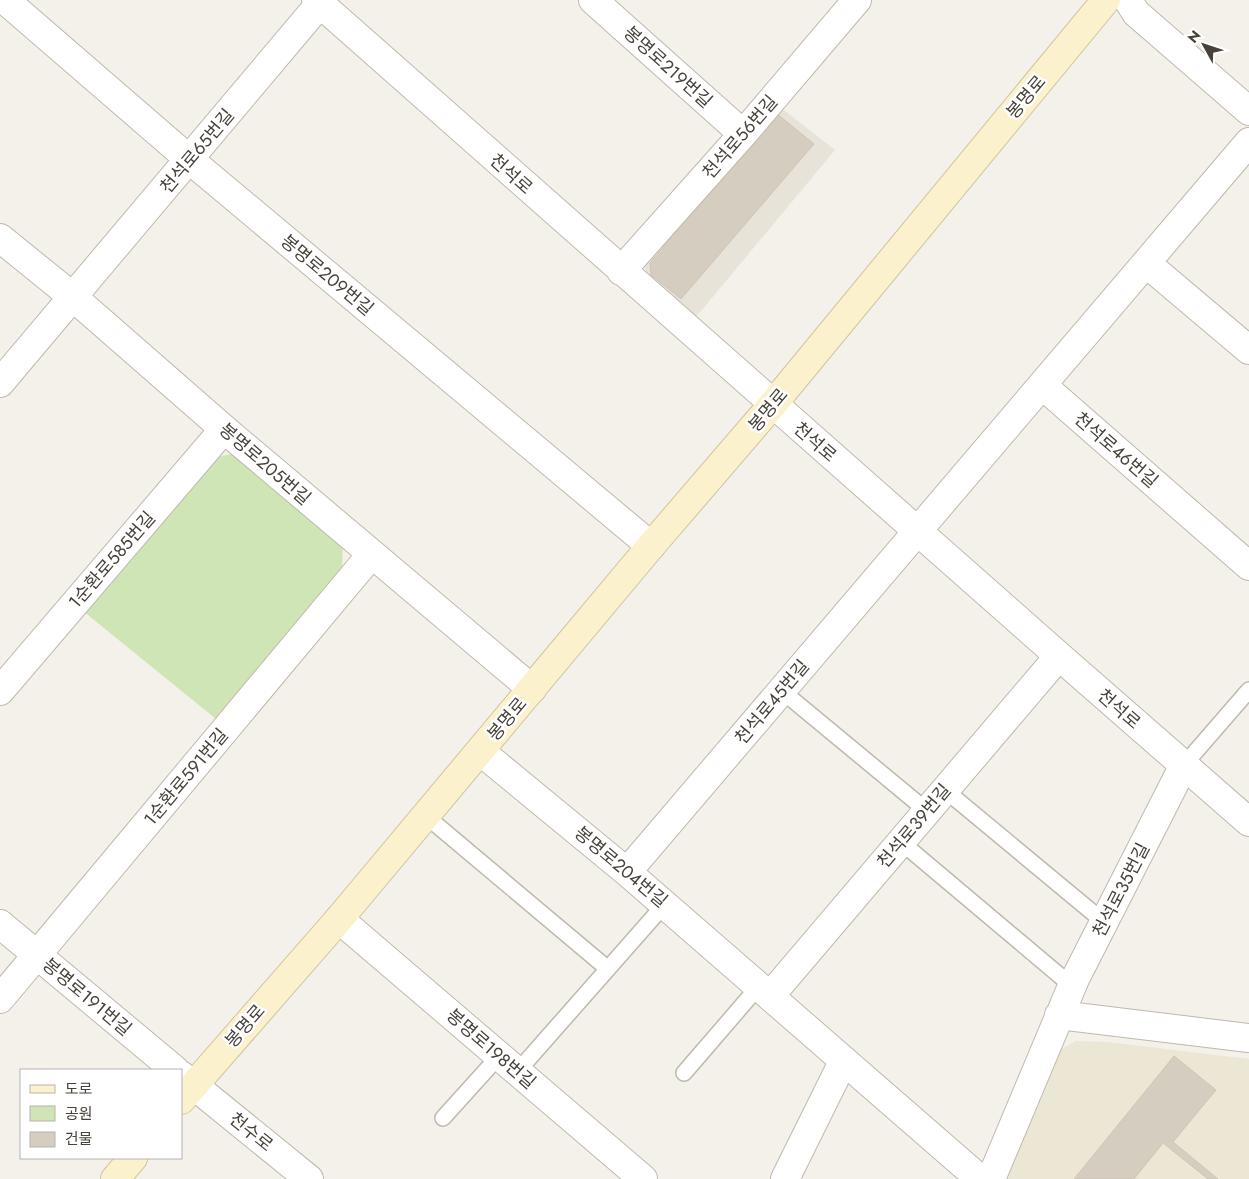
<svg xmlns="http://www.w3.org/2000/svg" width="1249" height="1179" font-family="Jost,'Noto Sans KR',sans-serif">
	<rect width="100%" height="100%" fill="#f4f1ea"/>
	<!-- residential -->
	<path fill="#e7e3d9" d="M780 107 835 150 696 317 647 275 644 265Z"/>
	<!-- education -->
	<path fill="#ece6d5" d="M1076 1041 1108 1042 1249 1059V1179H1005L1058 1051Z"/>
	<!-- green -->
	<path fill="#cfe5b6" d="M236 453 343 540 342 571 216 719 83 611 212 458Z"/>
	<!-- building -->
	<path fill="#d5cdc0" stroke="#cfc5b4" d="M776 113 814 144 681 299 651 275 650 263Z
		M1174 1056 1216 1090 1173 1142 1218 1179H1208L1163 1143 1134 1179H1074Z"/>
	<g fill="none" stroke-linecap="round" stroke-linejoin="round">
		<!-- lane casing -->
		<g stroke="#bfb9ad" stroke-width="18">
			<path id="lane" d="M782 691 927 811
				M1184 765 1249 690
				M945 790 1104 922
				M426 816 608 969
				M901 842 1072 986
				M517 1072 665 904
				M684 1073 759 986
				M443 1118 499 1056"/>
		</g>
		<!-- street casing -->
		<g stroke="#bfb9ad" stroke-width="30">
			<path id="street" d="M5 0 190 160 651 546
				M316 0 1059 656 1249 822
				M593 0 743 134
				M1128 0 1136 13 1249 111
				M0 238 73 297 224 429 532 689
				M1146 263 1249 350
				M621 271 743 134 857 0
				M0 383 323 0
				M1042 385 1249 566
				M0 691 224 429
				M480 751 627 872 980 1179
				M627 872 1249 142
				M339 919 643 1179
				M0 924 175 1070
				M770 996 1059 656
				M0 999 371 555
				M1059 1015 1249 1038
				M181 1075 309 1179
				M785 1179 843 1062
				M991 1179 1075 979 1184 765"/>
		</g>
		<!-- secondary casing -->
		<g stroke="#d0c49d" stroke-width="30">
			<path id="secondary" d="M181 1100 339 919 651 546 773 404 1106 0
				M115 1179 133 1158"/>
		</g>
		<!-- lane -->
		<use href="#lane" stroke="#fff" stroke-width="15"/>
		<!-- street -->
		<use href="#street" stroke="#fff" stroke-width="28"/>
		<!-- secondary -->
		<use href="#secondary" stroke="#fbf1cd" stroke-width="28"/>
	</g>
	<g text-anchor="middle" stroke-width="5" stroke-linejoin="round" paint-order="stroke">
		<!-- street labels -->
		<g font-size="18" fill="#474239" stroke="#fff">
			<text transform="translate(668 67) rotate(42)" y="6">봉명로219번길</text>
			<text transform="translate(1026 97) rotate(-50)" y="6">봉명로</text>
			<text transform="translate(740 137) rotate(-49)" y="6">천석로56번길</text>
			<text transform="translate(197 151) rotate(-50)" y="6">천석로65번길</text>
			<text transform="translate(511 174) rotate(42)" y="6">천석로</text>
			<text transform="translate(327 275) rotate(40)" y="6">봉명로209번길</text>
			<text transform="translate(768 410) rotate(-50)" y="6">봉명로</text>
			<text transform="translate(815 442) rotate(41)" y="6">천석로</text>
			<text transform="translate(1116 450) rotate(41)" y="6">천석로46번길</text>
			<text transform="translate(265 464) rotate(41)" y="6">봉명로205번길</text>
			<text transform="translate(112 560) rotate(-49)" y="6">1순환로585번길</text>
			<text transform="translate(772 702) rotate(-50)" y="6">천석로45번길</text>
			<text transform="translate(1119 709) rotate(41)" y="6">천석로</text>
			<text transform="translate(507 719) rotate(-50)" y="6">봉명로</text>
			<text transform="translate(186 777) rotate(-50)" y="6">1순환로591번길</text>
			<text transform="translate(914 826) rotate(-50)" y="6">천석로39번길</text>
			<text transform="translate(621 867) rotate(40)" y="6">봉명로204번길</text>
			<text transform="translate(1121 890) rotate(-63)" y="6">천석로35번길</text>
			<text transform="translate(87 997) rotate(40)" y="6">봉명로191번길</text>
			<text transform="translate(245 1026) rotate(-49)" y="6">봉명로</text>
			<text transform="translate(491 1049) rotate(41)" y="6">봉명로198번길</text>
			<text transform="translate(251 1132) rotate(39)" y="6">천수로</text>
		</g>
	</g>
	<!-- legend -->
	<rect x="20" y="1069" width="162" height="90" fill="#ffffff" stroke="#b5b3b0"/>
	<rect x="30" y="1085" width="25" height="8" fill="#fbf1cd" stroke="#b5b3b0"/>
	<text x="65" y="1094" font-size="15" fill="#474239">도로</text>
	<rect x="30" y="1106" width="25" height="15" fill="#cfe5b6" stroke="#b5b3b0"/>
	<text x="65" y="1119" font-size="15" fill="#474239">공원</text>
	<rect x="30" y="1132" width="25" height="15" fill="#d5cdc0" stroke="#b5b3b0"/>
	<text x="65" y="1144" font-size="15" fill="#474239">건물</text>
	<!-- north arrow -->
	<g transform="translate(1204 45) rotate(310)" stroke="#ffffff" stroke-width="4" paint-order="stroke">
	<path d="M0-4L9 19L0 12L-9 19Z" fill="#474239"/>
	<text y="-8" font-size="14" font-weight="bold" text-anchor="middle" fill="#474239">N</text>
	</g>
</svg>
